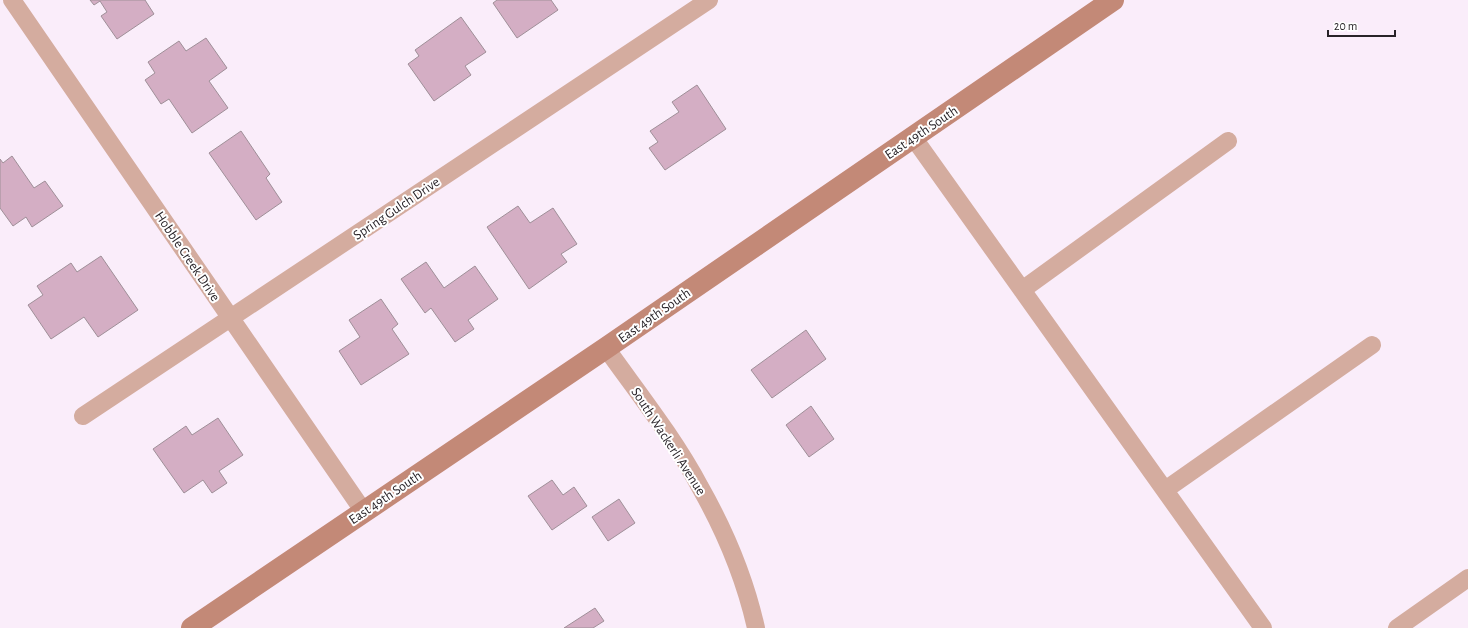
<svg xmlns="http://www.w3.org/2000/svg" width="1468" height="628" font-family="'Alegreya Sans',sans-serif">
	<rect width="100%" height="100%" fill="#faedfa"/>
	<!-- building -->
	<path fill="#d4aec4" stroke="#9f8f98" d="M90 0H145L154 14 117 39 101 16 107 12 100 1 94 5Z
		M497 0H551L558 10 517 38 493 3Z
		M461 17 486 52 465 66 471 75 434 101 408 64 419 56 415 50Z
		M206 38 227 68 209 81 228 108 192 133 169 99 161 104 145 80 155 73 148 62 179 41 186 51Z
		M697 85 726 129 665 170 649 148 658 142 650 131 679 112 672 102Z
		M241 131 270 174 266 178 282 202 256 220 209 153Z
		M12 156 34 188 45 181 63 206 32 227 26 217 13 226 0 208V159L3 163Z
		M518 206 530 223 553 208 577 244 561 254 567 262 529 289 487 227Z
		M101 256 138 310 98 337 84 317 51 339 28 305 43 295 37 286 71 263 77 272Z
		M426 262 444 288 475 266 498 299 468 320 474 329 455 342 431 308 425 313 401 279Z
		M381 299 398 324 392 329 409 354 361 385 339 351 360 337 349 320Z
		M806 330 826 359 772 398 751 370Z
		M811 406 834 439 809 457 786 425Z
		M218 418 243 455 219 471 227 483 212 493 203 480 184 493 153 449 186 426 192 435Z
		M552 480 563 495 574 487 587 506 552 530 528 496Z
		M619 499 635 523 608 541 592 517Z
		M595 608 604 621 593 628H564Z"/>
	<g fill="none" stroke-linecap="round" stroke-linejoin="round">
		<!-- street -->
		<path stroke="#d4ac9f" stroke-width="18" d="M12 0 364 512
			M913 137 1263 628
			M1022 290 1228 141
			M606 348C638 393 674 438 700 487 725 531 745 579 756 628
			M83 416 709 0
			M1165 490 1372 345
			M1397 628 1468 578"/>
		<!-- secondary -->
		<path stroke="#c38977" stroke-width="22" d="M192 628 606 348 1113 0"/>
	</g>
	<g text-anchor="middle" stroke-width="4" stroke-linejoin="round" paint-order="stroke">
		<!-- street labels -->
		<g font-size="14" fill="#282328" stroke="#fff">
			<text transform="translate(921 132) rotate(-34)" y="5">East 49th South</text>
			<text transform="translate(396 208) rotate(-34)" y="5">Spring Gulch Drive</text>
			<text transform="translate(188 256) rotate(56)" y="5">Hobble Creek Drive</text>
			<text transform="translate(654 315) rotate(-35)" y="5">East 49th South</text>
			<text transform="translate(669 441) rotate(57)" y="5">South Wackerli Avenue</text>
			<text transform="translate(385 497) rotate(-34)" y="5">East 49th South</text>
		</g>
	</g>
	<!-- scale -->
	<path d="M1328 30v6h67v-6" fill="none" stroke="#282328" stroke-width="2"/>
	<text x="1334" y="30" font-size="12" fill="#282328" stroke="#ffffff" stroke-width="3" paint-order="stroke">20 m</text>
</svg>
